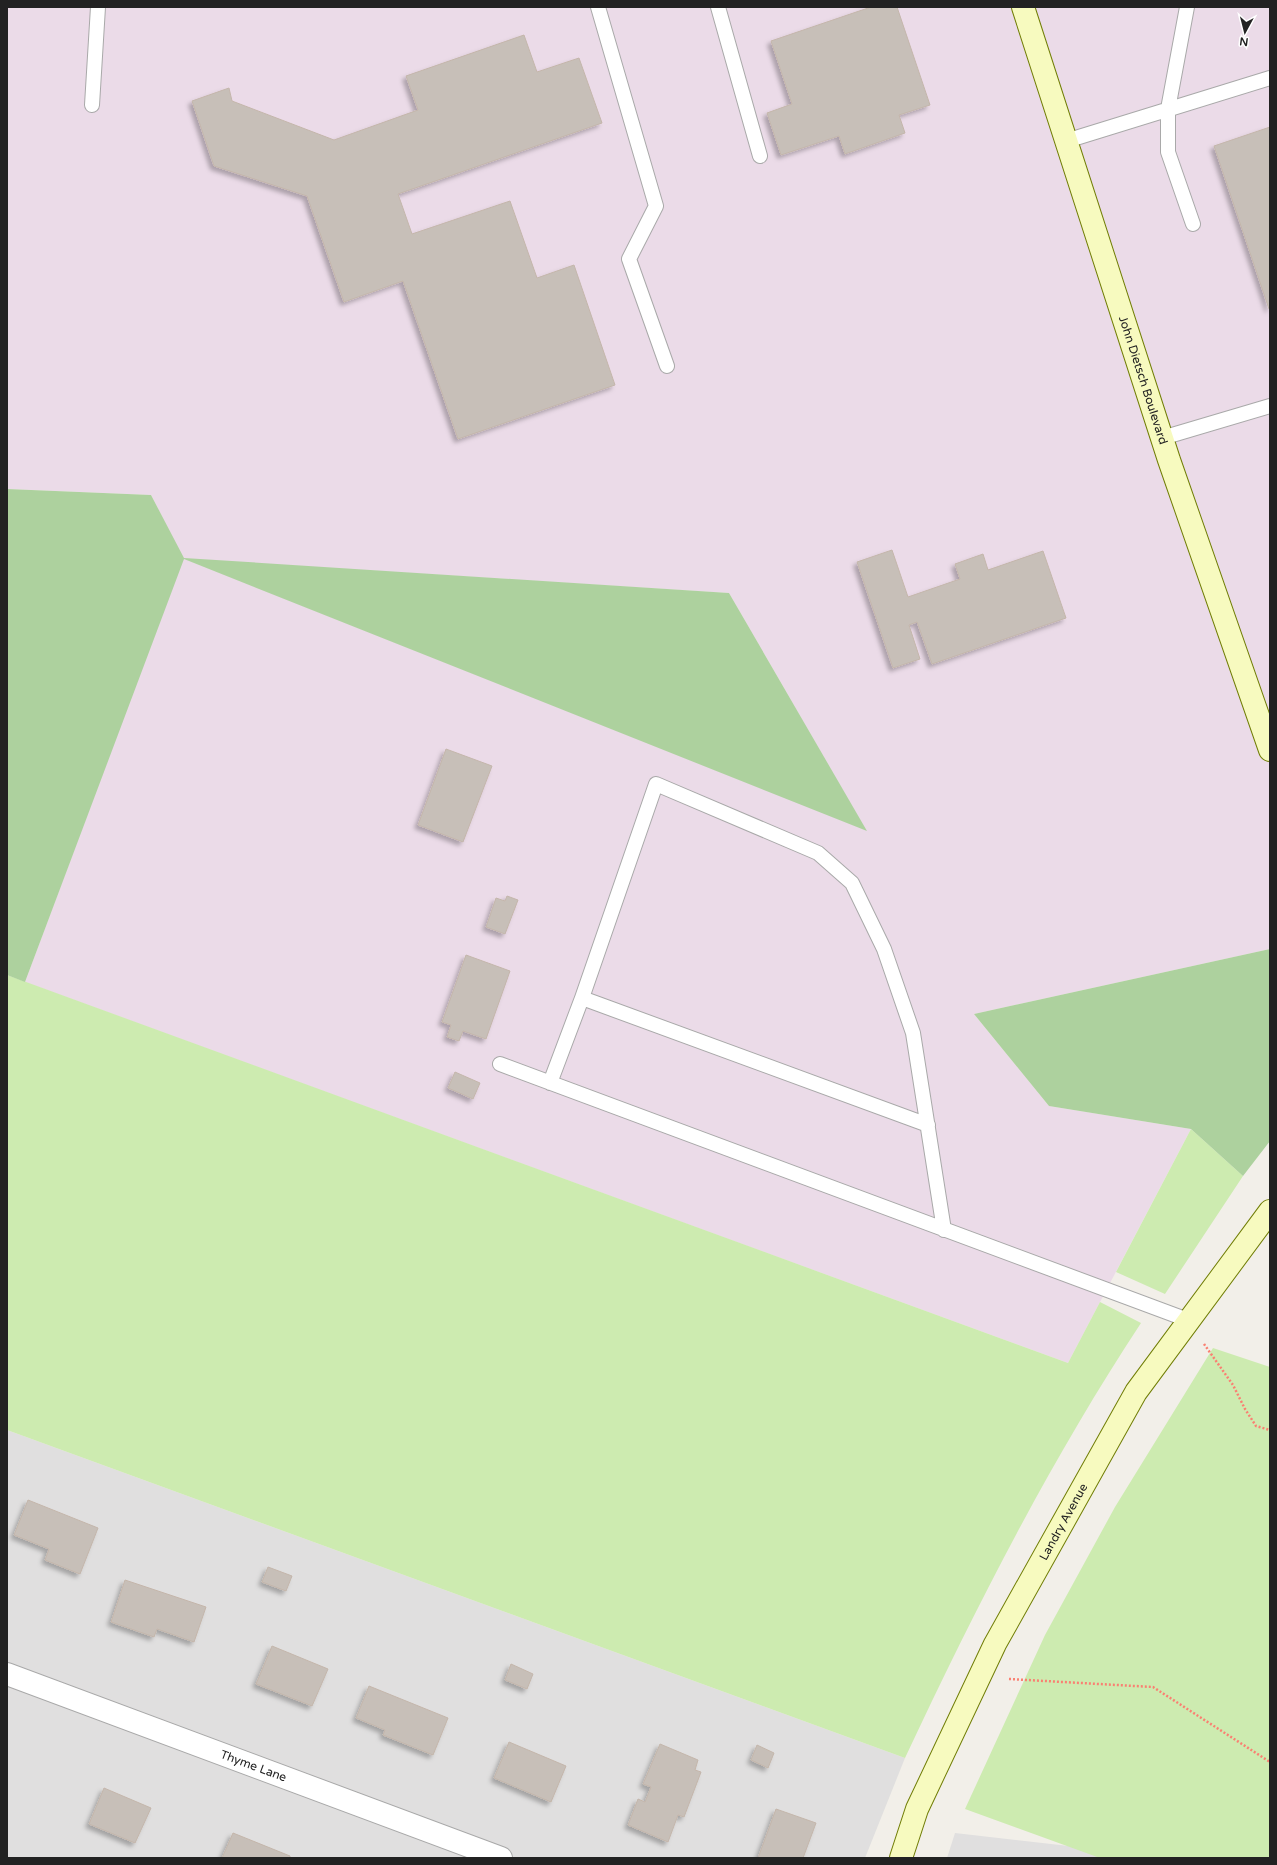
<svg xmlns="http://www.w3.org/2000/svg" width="1277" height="1865" font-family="'Varela Round',sans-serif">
	<defs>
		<filter id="shadow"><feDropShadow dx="-3.5" dy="3.5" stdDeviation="2" flood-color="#0004"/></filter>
	</defs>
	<rect width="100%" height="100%" fill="#f2efe9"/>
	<!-- residential -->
	<path fill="#e0dfdf" d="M7 1430 905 1758 865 1858H7Z
		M955 1833 1174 1858H947Z"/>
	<!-- industrial -->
	<path fill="#ebdbe8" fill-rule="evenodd" d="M7 7H1270V949L974 1014 1049 1106 1191 1129 1068 1363 25 982 183 558 151 495 7 489ZM185 559 729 593 866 830Z"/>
	<!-- grass -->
	<path fill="#cdebb0" d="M7 975 1068 1363 1100 1302 1141 1323C1050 1461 975 1609 905 1758L7 1430Z
		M1191 1129 1243 1176 1165 1294 1116 1272Z
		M1213 1348 1270 1367V1858H1100L965 1809 1045 1635 1115 1507Z"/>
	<!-- forest -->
	<path fill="#add19e" d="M7 489 151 495 184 558 729 593 867 831 184 559 25 982 7 975Z
		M1270 949V1141L1243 1176 1191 1129 1049 1106 974 1014Z"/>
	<!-- building -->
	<path fill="#c7bfb8" stroke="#c4b6ab" filter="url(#shadow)" d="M871 7H897L930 105 899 115 905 133 845 154 839 136 781 155 767 113 792 104 771 41Z
		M524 35 537 72 579 58 602 123 398 194 412 234 510 201 537 278 574 265 615 385 458 439 403 281 344 302 307 196 214 166 192 101 229 88 232 101 334 140 418 110 406 76Z
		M1270 127V308L1269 309 1214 146Z
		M892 550 908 597 960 579 955 564 983 554 988 570 1043 551 1066 618 932 664 917 622 909 625 920 659 893 668 857 562Z
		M446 749 492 766 463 842 418 825Z
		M507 896 518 900 505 934 486 927 496 898 505 901Z
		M466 955 510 971 486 1039 463 1031 459 1041 447 1037 451 1025 442 1022Z
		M455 1072 480 1083 473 1099 448 1088Z
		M28 1500 98 1528 80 1574 45 1560 49 1549 14 1535Z
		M268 1567 292 1576 286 1591 262 1582Z
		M125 1580 206 1607 194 1642 157 1629 154 1637 111 1622Z
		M272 1646 328 1669 312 1706 256 1684Z
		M511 1664 533 1674 527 1689 505 1680Z
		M369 1686 448 1718 433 1755 383 1735 385 1730 356 1718Z
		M509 1742 566 1766 551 1802 494 1778Z
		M660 1744 698 1760 695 1770 701 1772 684 1817 678 1815 668 1842 628 1825 638 1799 645 1802 651 1787 643 1784Z
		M757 1745 774 1753 768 1768 751 1760Z
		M104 1788 151 1808 135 1843 89 1824Z
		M776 1809 816 1823 803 1858H758Z
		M233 1833 290 1856V1858H222Z"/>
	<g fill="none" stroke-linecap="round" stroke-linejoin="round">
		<!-- lane casing -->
		<g stroke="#a9a9a9" stroke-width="16">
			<path id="lane" d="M598 7 656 206 629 259 667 366
				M718 7 760 156
				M1187 7 1168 109V152L1193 224
				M92 105 98 7
				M1066 141 1270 78
				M1162 438 1270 406
				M582 998 928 1125
				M500 1064 1188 1320
				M550 1083 582 998 656 784 818 853 852 883 884 949 913 1033 944 1230"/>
		</g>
		<!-- street casing -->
		<g stroke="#a9a9a9" stroke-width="24">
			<g id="street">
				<path id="s1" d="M7 1674 501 1858"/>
			</g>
		</g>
		<!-- secondary casing -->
		<g stroke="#707d05" stroke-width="24">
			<g id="secondary">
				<path id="s2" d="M1023 7 1169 460 1270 750"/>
				<path id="s3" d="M901 1858 917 1809 995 1644 1136 1392 1270 1211"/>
			</g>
		</g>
		<!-- path -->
		<path stroke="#fa8072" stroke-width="2.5" stroke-dasharray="2 2" stroke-linecap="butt" d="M1204 1344 1233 1385 1245 1409 1256 1426 1270 1430
			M1009 1679 1153 1687 1270 1762"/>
		<!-- lane -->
		<use href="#lane" stroke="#fff" stroke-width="14"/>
		<!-- street -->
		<use href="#street" stroke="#fff" stroke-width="22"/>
		<!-- secondary -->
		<use href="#secondary" stroke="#f7fabf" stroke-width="22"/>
	</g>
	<g text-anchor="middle" stroke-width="3" stroke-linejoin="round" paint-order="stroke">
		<!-- street labels -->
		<g font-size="12" fill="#222" stroke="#fff">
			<text dy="4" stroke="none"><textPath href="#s2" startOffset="392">John Dietsch Boulevard</textPath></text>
			<text dy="4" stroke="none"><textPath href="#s3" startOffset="374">Landry Avenue</textPath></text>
			<text dy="4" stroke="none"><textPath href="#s1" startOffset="263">Thyme Lane</textPath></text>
		</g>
	</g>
	<!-- border -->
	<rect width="1277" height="1865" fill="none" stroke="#222222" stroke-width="16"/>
	<!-- north arrow -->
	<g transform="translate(1245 32) rotate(187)" stroke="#ffffff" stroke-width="3" paint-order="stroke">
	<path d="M0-3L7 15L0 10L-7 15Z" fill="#222222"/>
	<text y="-6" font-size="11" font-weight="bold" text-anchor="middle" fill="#222222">N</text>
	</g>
</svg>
